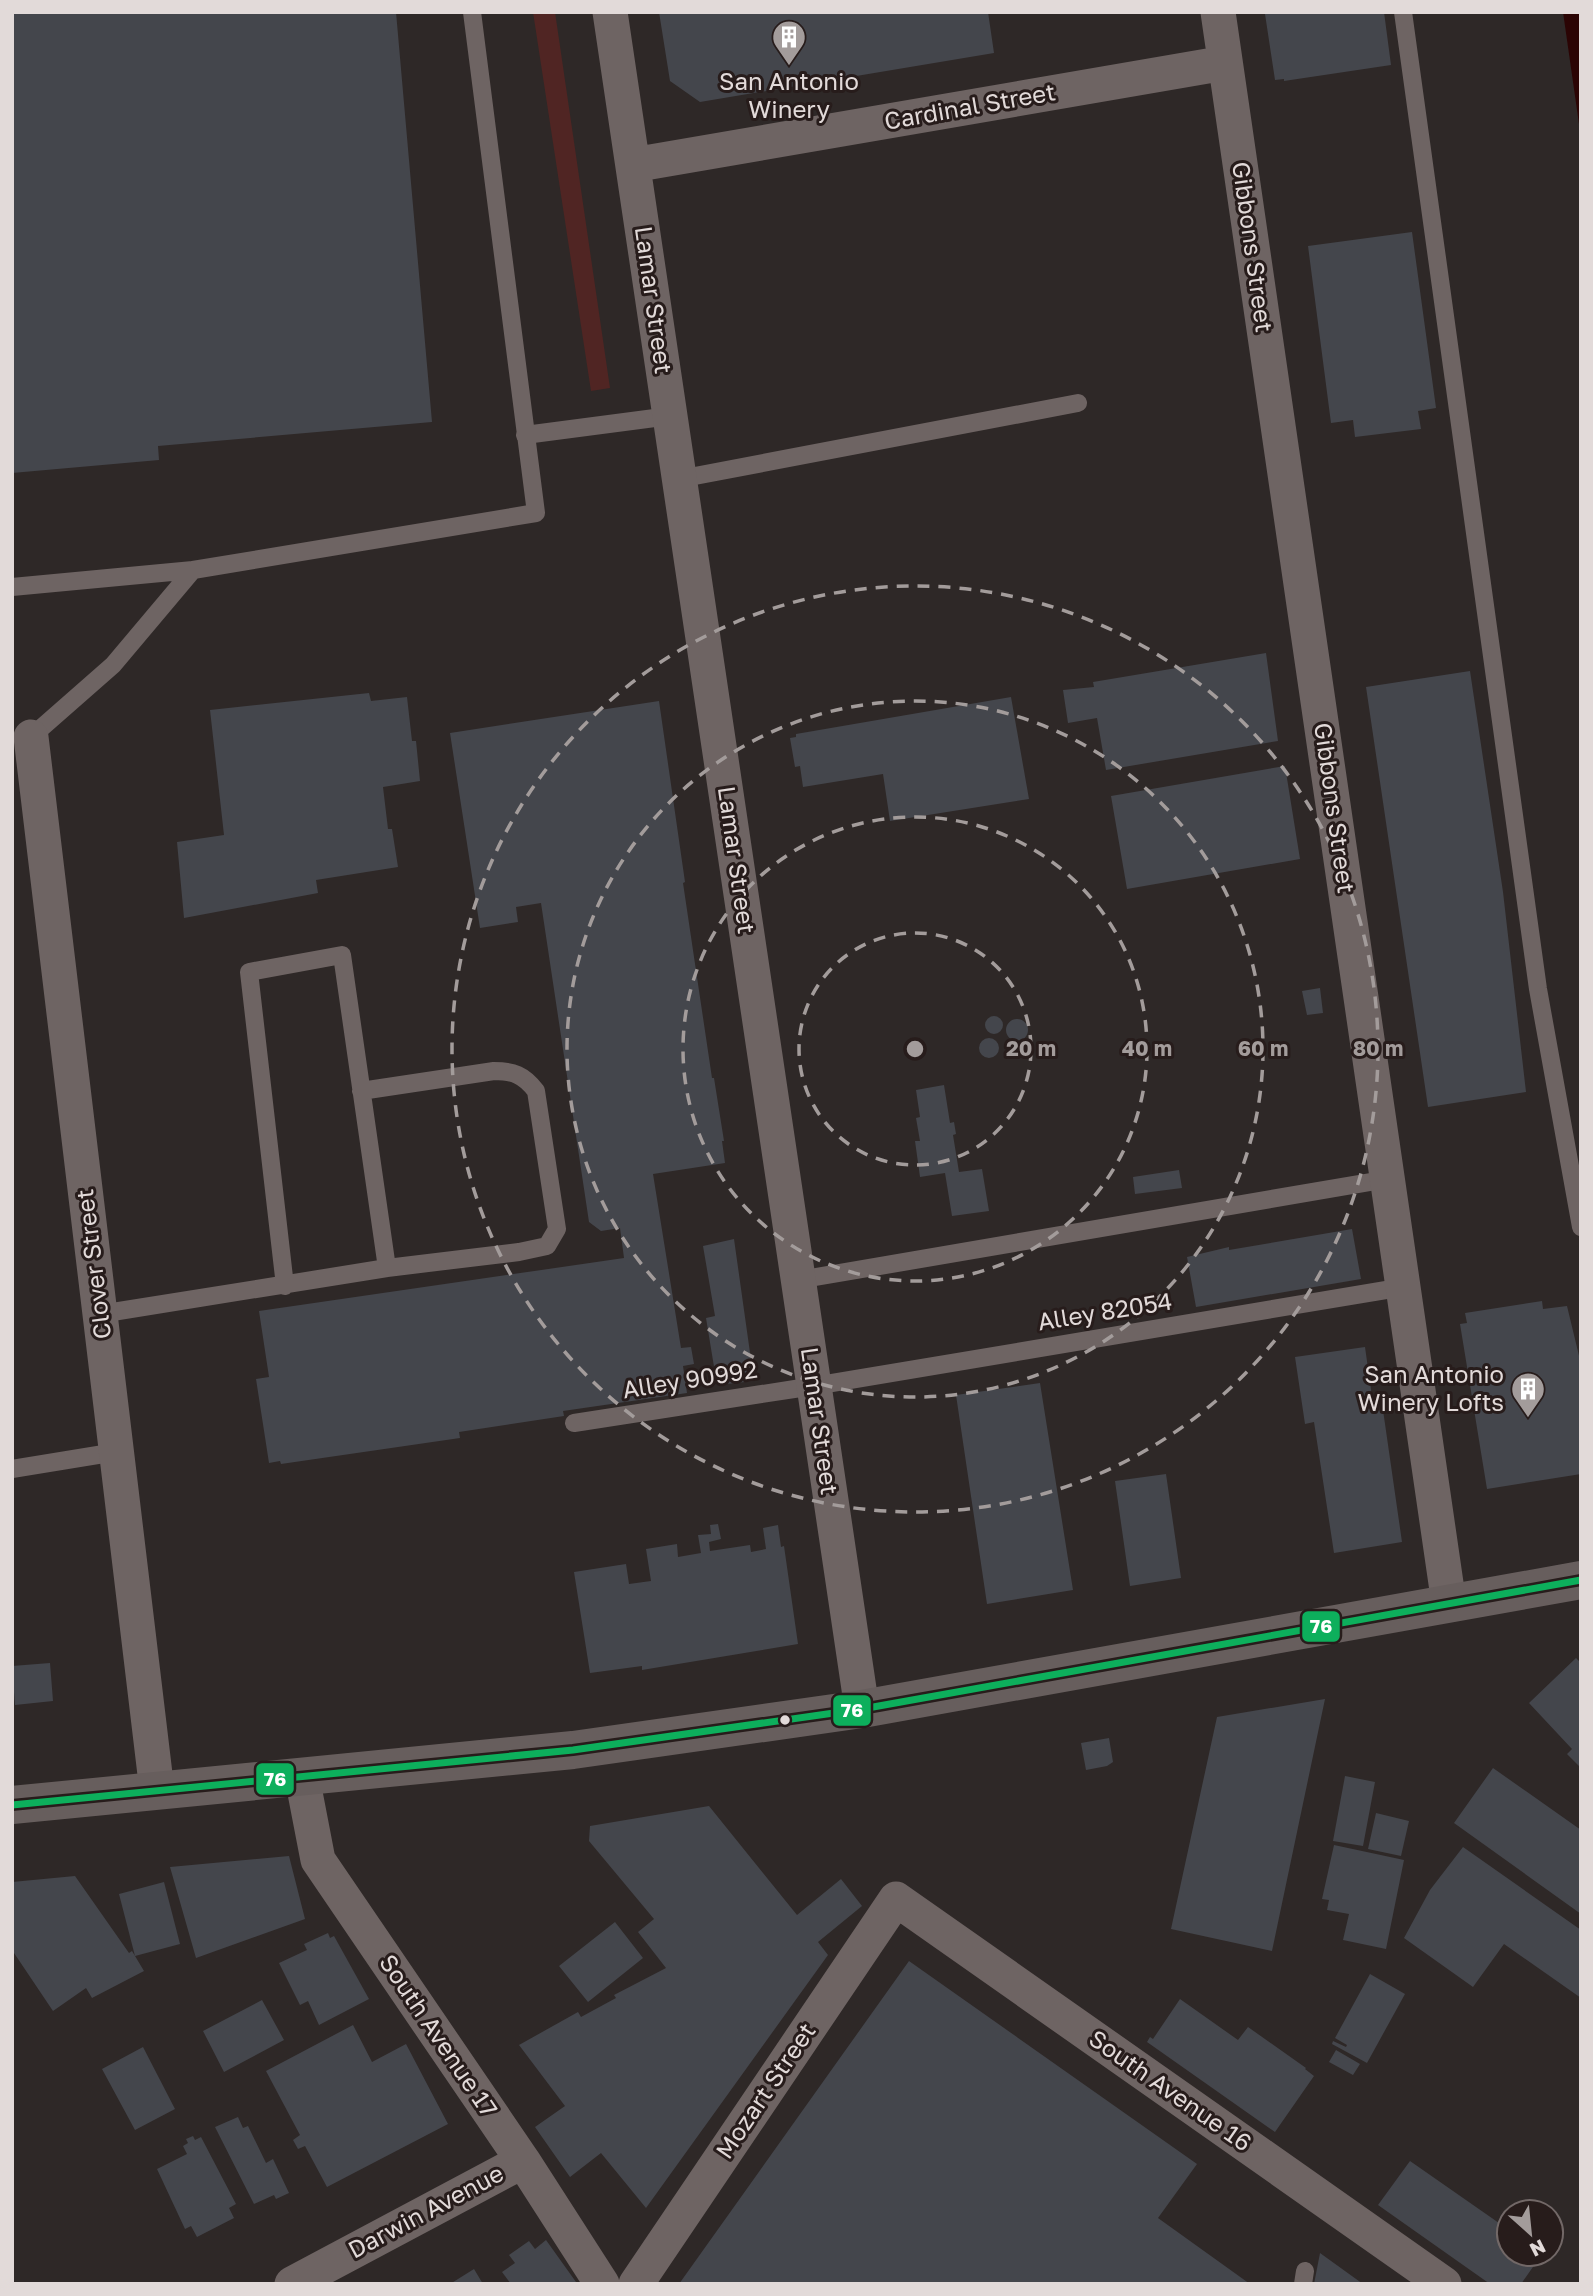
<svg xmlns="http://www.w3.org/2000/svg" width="1593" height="2296" font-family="'Golos Text',sans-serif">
	<rect width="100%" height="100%" fill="#2e2827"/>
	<!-- green -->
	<path fill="#502523" d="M533 12H555L610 388 591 391Z"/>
	<!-- water -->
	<path fill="#2b0404" d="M1563 12H1581V138Z"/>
	<!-- building -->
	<path fill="#44464c" d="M12 12H396L432 422 158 446 159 460 12 473Z
		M659 12H988L994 53 700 102 670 81Z
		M1274 12H1384L1391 65 1284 81V79L1275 80 1265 14Z
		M1412 232 1436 408 1418 411 1421 429 1355 437 1353 420 1331 423 1308 246Z
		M1266 653 1278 741 1106 770 1097 718 1068 723 1063 690 1094 687 1093 682Z
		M1470 671 1503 892 1526 1092 1428 1107 1366 687Z
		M369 693 371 701 407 697 412 741H416L420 781 383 787 388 829H392L398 867 316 880 318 893 184 918 177 842 224 835 210 710Z
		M1011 697 1029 799 890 821 883 774 803 787 800 766 795 767 790 738 796 737V734Z
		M659 701 685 882 683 883 712 1078H714L724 1141H722L725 1163 653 1174 681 1348 691 1347 694 1364 683 1366 687 1393 563 1411 564 1416 459 1432 460 1438 281 1464 280 1461 269 1463 256 1379 269 1377 259 1311 624 1258 620 1228 601 1231 589 1222 541 903 516 907 518 922 480 928 450 733Z
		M1285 766 1300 859 1127 889 1111 796Z
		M1320 988 1323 1013 1307 1015 1302 991Z
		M985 1025a9 9 0 1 1 18 0a9 9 0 1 1-18 0Z
		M1006 1030a11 11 0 1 1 22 0a11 11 0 1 1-22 0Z
		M979 1048a10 10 0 1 1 20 0a10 10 0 1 1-20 0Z
		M944 1085 950 1123 954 1122 956 1134 953 1135 959 1172 982 1169 989 1211 952 1216 945 1173 920 1177 915 1141H920L916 1118 920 1117 916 1090Z
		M1179 1170 1182 1188 1135 1194 1133 1177Z
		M1352 1229 1361 1279 1196 1307 1187 1257 1229 1247V1250Z
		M734 1239 754 1381 717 1385 706 1318 715 1316 703 1246Z
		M1542 1301 1543 1309 1567 1306 1581 1364V1474L1487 1489 1460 1324 1467 1323 1465 1313Z
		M1365 1347 1374 1411 1383 1410 1402 1542 1334 1553 1314 1422 1305 1424 1295 1357Z
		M1040 1383 1073 1590 987 1604 956 1395Z
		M1166 1474 1181 1578 1130 1586 1115 1481Z
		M718 1524 721 1539 709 1542 710 1551 750 1545 751 1552 766 1549 763 1528 778 1525 781 1547 784 1546 798 1644 642 1670V1666L590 1673 574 1572 626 1564 629 1584 651 1581 646 1549 677 1544 678 1557 701 1553 698 1535 711 1534 710 1525Z
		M1576 1658 1581 1663V1768L1567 1754 1572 1749 1529 1703Z
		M50 1663 53 1701 15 1705 12 1666Z
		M1325 1699 1272 1951 1171 1929 1217 1717Z
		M1109 1738 1113 1762 1107 1766 1086 1770 1081 1743Z
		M1493 1768 1581 1830V1914L1454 1823Z
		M1345 1776 1375 1782 1363 1846 1333 1841Z
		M709 1806 797 1915 841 1879 862 1906 818 1942 828 1955 646 2208 601 2153 570 2177 535 2127 565 2106 519 2045 578 2012 581 2017 616 1998 614 1995 666 1968 638 1932 654 1919 589 1841 590 1826Z
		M1376 1813 1409 1821 1401 1856 1368 1849Z
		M1334 1845 1404 1860 1386 1949 1343 1940 1349 1914 1327 1910 1329 1900 1322 1899Z
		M1463 1847 1581 1930V1998L1504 1944 1473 1987 1404 1938 1430 1890Z
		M289 1856 305 1919 196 1958 170 1867Z
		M75 1876 129 1953 132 1951 144 1971 92 1998 86 1988 53 2011 12 1950V1882Z
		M164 1882 180 1944 135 1956 119 1894Z
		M615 1922 643 1958 588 2002 559 1966Z
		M328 1933 330 1938 334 1936 369 1999 319 2025 308 2001 300 2005 279 1963 307 1950 304 1944Z
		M909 1961 1197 2164 1158 2218 1250 2284H679Z
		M1370 1974 1405 1994 1367 2063 1332 2044 1333 2041 1346 2047 1347 2045 1335 2038Z
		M1180 1999 1238 2040 1248 2027 1306 2068 1305 2069 1314 2076 1275 2132 1147 2042 1150 2037 1153 2039Z
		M262 2000 284 2040 224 2072 203 2031Z
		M353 2025 372 2062 406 2044 448 2124 327 2187 305 2146 298 2149 293 2140 300 2135 266 2071Z
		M143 2047 175 2109 135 2130 102 2069Z
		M1336 2050 1360 2064 1353 2075 1329 2062Z
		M238 2117 243 2128 248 2126 266 2163 273 2159 289 2193 276 2199 274 2195 254 2204 215 2127Z
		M193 2136 195 2140 201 2137 236 2204 229 2208 234 2218 197 2237 191 2226 185 2229 157 2169 187 2154 183 2146 188 2143 186 2139Z
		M1410 2161 1509 2230V2254H1542L1521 2284H1490L1378 2205Z
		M546 2240 576 2282 511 2284 502 2272 515 2263 509 2255 529 2241 535 2249Z
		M1320 2253 1363 2284H1314Z
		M474 2269 483 2284H450Z"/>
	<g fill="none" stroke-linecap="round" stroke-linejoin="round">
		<!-- service -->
		<path stroke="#6e6463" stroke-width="18" d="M1403 12 1538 989 1581 1227
			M525 435 670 416
			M679 479 1078 403
			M12 587 193 570
			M31 737 113 665 193 570 536 513 472 12
			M798 1280 1388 1179
			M285 1286 249 972 342 955 387 1268
			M100 1314 387 1268 519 1252 547 1246 557 1229 536 1091C524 1075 513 1071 494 1071L361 1091
			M574 1423 814 1386 1404 1287
			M12 1469 116 1452
			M1303 2284 1305 2271"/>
		<!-- minor -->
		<path stroke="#6e6463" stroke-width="35" d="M610 12 862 1709
			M1218 12 1449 1604
			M633 165 1225 63
			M31 737 157 1791
			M302 1777 318 1860 523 2161 602 2284
			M292 2284 523 2161
			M636 2284 896 1899 1444 2284"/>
		<!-- secondary -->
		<path stroke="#675e5d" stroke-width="38" d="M12 1805 573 1750 862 1709 1581 1580"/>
		<!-- bus-1 casing -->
		<g stroke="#271c1b" stroke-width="12">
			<path id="bus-1" d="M12 1805 573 1750 862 1709 1581 1580"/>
		</g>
		<!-- bus-1 -->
		<use href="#bus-1" stroke="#0daf5c" stroke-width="7"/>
	</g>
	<!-- distance rings -->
	<g fill="none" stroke="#a39c9b" stroke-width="3.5" stroke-dasharray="12 9">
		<circle cx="915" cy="1049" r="116"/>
		<circle cx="915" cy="1049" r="232"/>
		<circle cx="915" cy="1049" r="348"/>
		<circle cx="915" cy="1049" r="463"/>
	</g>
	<!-- icons -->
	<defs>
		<g id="building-pin" transform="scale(1.75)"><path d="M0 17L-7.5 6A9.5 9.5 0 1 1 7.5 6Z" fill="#a39c9b" stroke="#271c1b"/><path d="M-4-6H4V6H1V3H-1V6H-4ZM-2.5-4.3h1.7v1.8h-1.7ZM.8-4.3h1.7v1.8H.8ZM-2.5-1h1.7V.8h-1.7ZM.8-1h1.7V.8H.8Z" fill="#fff"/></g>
	</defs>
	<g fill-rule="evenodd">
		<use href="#building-pin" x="789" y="37"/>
		<use href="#building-pin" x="1528" y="1389"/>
	</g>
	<!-- markers -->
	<circle fill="#e2dad9" stroke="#271c1b" stroke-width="2.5" cx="785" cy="1720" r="6"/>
	<g text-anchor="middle" stroke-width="6" stroke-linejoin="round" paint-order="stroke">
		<!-- poi labels -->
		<g font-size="24" fill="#e2dad9" stroke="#271c1b">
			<text x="789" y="90">San Antonio<tspan x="789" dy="28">Winery</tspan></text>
			<text x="1504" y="1383" text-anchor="end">San Antonio<tspan x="1504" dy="28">Winery Lofts</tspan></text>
		</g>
		<!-- street labels -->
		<g font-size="24" fill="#e2dad9" stroke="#271c1b">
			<text transform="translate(970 107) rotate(-10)" y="8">Cardinal Street</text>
			<text transform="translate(1252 247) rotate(82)" y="8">Gibbons Street</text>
			<text transform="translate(653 300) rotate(82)" y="8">Lamar Street</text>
			<text transform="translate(1334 808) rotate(82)" y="8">Gibbons Street</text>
			<text transform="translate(736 860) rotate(82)" y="8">Lamar Street</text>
			<text transform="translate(94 1264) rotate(-97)" y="8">Clover Street</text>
			<text transform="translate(1105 1312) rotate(-9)" y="8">Alley 82054</text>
			<text transform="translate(690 1380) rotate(-9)" y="8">Alley 90992</text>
			<text transform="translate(819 1421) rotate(82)" y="8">Lamar Street</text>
			<text transform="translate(438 2036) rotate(56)" y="8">South Avenue 17</text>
			<text transform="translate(766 2091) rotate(-56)" y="8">Mozart Street</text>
			<text transform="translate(1170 2091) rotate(35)" y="8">South Avenue 16</text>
			<text transform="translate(426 2212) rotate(-28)" y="8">Darwin Avenue</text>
		</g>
	</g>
	<circle cx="915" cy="1049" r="10" fill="#a39c9b" stroke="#271c1b" stroke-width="3.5"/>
	<g font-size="21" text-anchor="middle" font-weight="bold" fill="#a39c9b" stroke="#271c1b" stroke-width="6" stroke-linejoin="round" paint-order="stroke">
		<text x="1031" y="1056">20 m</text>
		<text x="1147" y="1056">40 m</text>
		<text x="1263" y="1056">60 m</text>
		<text x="1378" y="1056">80 m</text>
	</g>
	<g stroke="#271c1b" stroke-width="2.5">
		<rect x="1301" y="1610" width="40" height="33" rx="7" fill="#0daf5c"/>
		<rect x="832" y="1694" width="40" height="33" rx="7" fill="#0daf5c"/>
		<rect x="255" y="1762" width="40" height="34" rx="7" fill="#0daf5c"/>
	</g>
	<g font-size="19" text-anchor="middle" font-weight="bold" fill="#fff">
		<text x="1321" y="1633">76</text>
		<text x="852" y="1717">76</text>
		<text x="275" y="1786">76</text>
	</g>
	<!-- border -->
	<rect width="1593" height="2296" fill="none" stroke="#e2dad9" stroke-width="28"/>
	<!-- north arrow -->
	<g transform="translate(1530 2233) rotate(153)"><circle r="33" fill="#271c1b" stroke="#726867" stroke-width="2"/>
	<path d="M0-5L12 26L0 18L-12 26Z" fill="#a39c9b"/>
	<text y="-10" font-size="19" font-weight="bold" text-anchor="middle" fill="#e2dad9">N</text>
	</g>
</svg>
